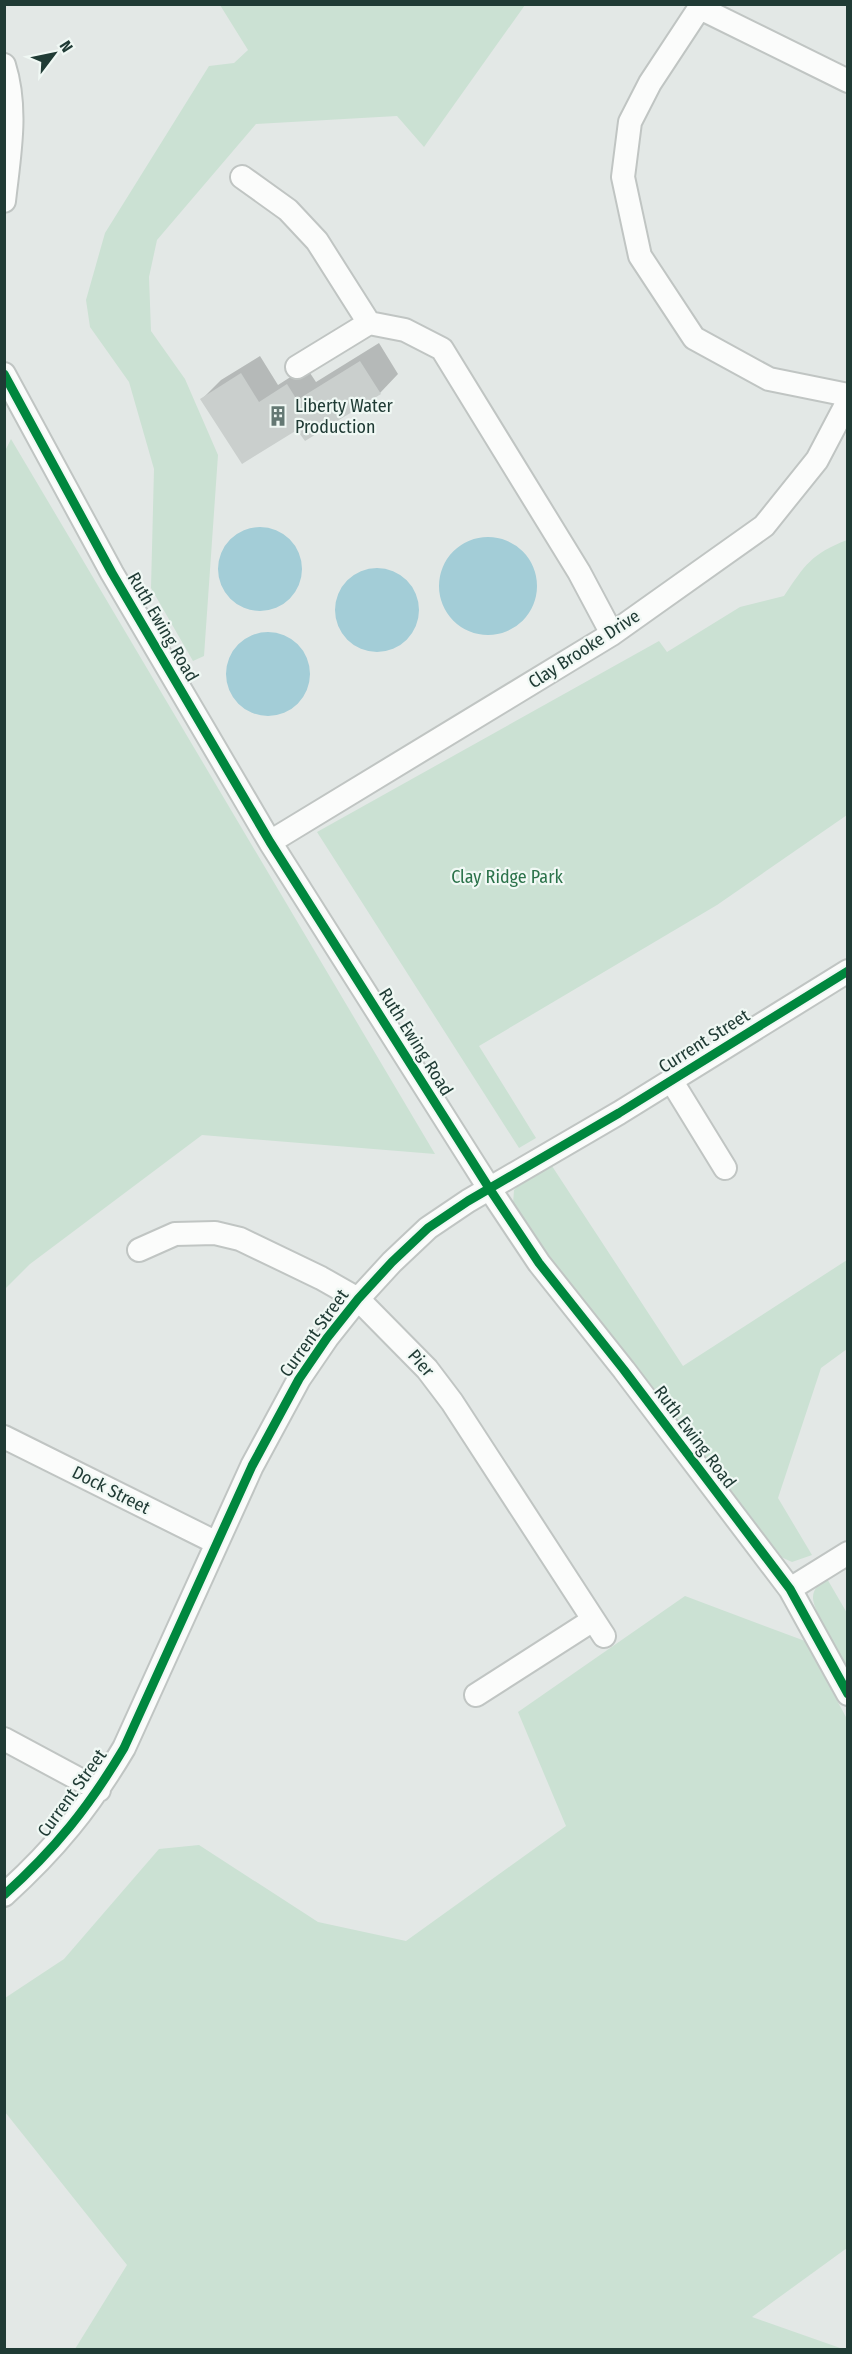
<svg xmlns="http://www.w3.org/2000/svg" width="852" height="2354" font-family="'Fira Sans Condensed',sans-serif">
	<rect width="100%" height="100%" fill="#e3e8e6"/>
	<!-- green -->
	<path fill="#cbe1d3" d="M220 5H525L424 147 397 116 256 124 157 240 149 277 151 331 185 379 218 455 204 656 193 661 151 588 154 469 129 382 90 327 86 300 105 233 209 66 234 63 248 50Z
		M11 439 435 1154 202 1135 30 1264 5 1289 4 453Z
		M847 540V815L717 905 479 1046 536 1138 519 1148 317 832 659 641 667 652 740 607 784 596C805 565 811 554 847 540Z
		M550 1163 683 1366 847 1260V1349L821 1368 778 1498 812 1555 792 1562 781 1557 519 1219 513 1204 514 1190 523 1181Z
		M826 1577 847 1613V1667C840 1654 812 1610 813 1597 813 1589 820 1583 826 1577Z
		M685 1596 805 1641 847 1719V2248L752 2317 843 2349H75L127 2265 5 2112V1998L64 1959 159 1849 199 1845 318 1922 406 1941 566 1826 518 1712Z"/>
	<!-- water -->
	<path fill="#a3cdd7" d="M218 569a42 42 0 1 1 84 0a42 42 0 1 1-84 0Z
		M439 586a49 49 0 1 1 98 0a49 49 0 1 1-98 0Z
		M335 610a42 42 0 1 1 84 0a42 42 0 1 1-84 0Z
		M226 674a42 42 0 1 1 84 0a42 42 0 1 1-84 0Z"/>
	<!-- shadow -->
	<path fill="#0003" d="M379 343 398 374 380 393 298 428 202 399 221 380 260 356 278 385 306 367 316 382Z"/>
	<!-- building -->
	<path fill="#cacfcd" d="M360 361 381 394 305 441 297 430 242 464 200 399 241 373 259 402 287 384 297 400Z"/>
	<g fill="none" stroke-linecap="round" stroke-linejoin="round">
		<!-- minor casing -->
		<g stroke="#c0c5c3" stroke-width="26">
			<path id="minor" d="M702 4 650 83 630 122 623 177 640 256 694 338 769 379 848 395
				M700 8 848 81
				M4 65C18 109 9 156 4 201
				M242 177 288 210 317 241 369 323
				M297 367 369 323 405 330 442 349 579 572 612 634
				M4 374 112 573 270 842 489 1188 539 1263 624 1370 790 1589 848 1694
				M270 842 612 634 764 526 817 460 848 401
				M671 1080 725 1168
				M139 1250 175 1234 215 1233 240 1239 321 1278 358 1299 427 1369 452 1402 604 1636
				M4 1437 217 1543
				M790 1589 848 1553
				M476 1695 593 1620
				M4 1739 99 1790
				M4 1895C55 1849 89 1807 124 1748L252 1466 299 1379 327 1338 358 1299 392 1262 428 1228 468 1201 619 1113 848 971"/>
		</g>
		<!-- minor -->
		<use href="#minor" stroke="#fbfcfb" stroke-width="22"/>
		<!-- cycleway casing -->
		<g stroke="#f0f8f4" stroke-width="13">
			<path id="cycleway" d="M4 374 112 573 270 842 489 1188 539 1263 624 1370 790 1589 848 1694
				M4 1895C55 1849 89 1807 124 1748L252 1466 299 1379 327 1338 358 1299 392 1262 428 1228 468 1201 619 1113 848 971"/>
		</g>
		<!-- cycleway -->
		<use href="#cycleway" stroke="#00873e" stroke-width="9"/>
	</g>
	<!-- icons -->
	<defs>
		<g id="building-bare" transform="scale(1.62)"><path d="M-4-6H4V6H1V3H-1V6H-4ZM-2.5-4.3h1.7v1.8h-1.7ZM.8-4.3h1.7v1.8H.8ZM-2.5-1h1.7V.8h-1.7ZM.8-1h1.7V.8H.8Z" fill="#647873" stroke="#f0f8f4" stroke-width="2.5" paint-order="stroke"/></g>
	</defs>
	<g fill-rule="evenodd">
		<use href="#building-bare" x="278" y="416"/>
	</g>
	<g text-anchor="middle" stroke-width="4.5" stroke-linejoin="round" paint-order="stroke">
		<!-- poi labels -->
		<g font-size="18" fill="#203b35" stroke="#f0f8f4" text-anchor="start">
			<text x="295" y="412">Liberty Water<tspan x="295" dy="21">Production</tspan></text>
		</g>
		<!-- street labels -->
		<g font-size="18" fill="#203b35" stroke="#f0f8f4">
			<text transform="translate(163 627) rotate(60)" y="6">Ruth Ewing Road</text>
			<text transform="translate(584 649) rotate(-33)" y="6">Clay Brooke Drive</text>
			<text transform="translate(704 1041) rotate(-32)" y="6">Current Street</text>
			<text transform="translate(416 1042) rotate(58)" y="6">Ruth Ewing Road</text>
			<text transform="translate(314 1333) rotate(-54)" y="6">Current Street</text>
			<text transform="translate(421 1363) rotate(49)" y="6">Pier</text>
			<text transform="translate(695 1437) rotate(53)" y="6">Ruth Ewing Road</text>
			<text transform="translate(111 1490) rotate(27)" y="6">Dock Street</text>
			<text transform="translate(72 1793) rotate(-54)" y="6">Current Street</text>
		</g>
		<!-- park labels -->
		<g font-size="18" fill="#2b724a" stroke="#f0f8f4">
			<text x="507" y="883">Clay Ridge Park</text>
		</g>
	</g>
	<!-- border -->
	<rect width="852" height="2354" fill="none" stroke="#203b35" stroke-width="12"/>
	<!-- north arrow -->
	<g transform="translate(54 54) rotate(58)" stroke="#f0f8f4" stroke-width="4.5" paint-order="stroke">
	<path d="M0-4.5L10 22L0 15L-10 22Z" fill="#203b35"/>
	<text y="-9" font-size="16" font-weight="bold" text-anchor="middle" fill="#203b35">N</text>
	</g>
</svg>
